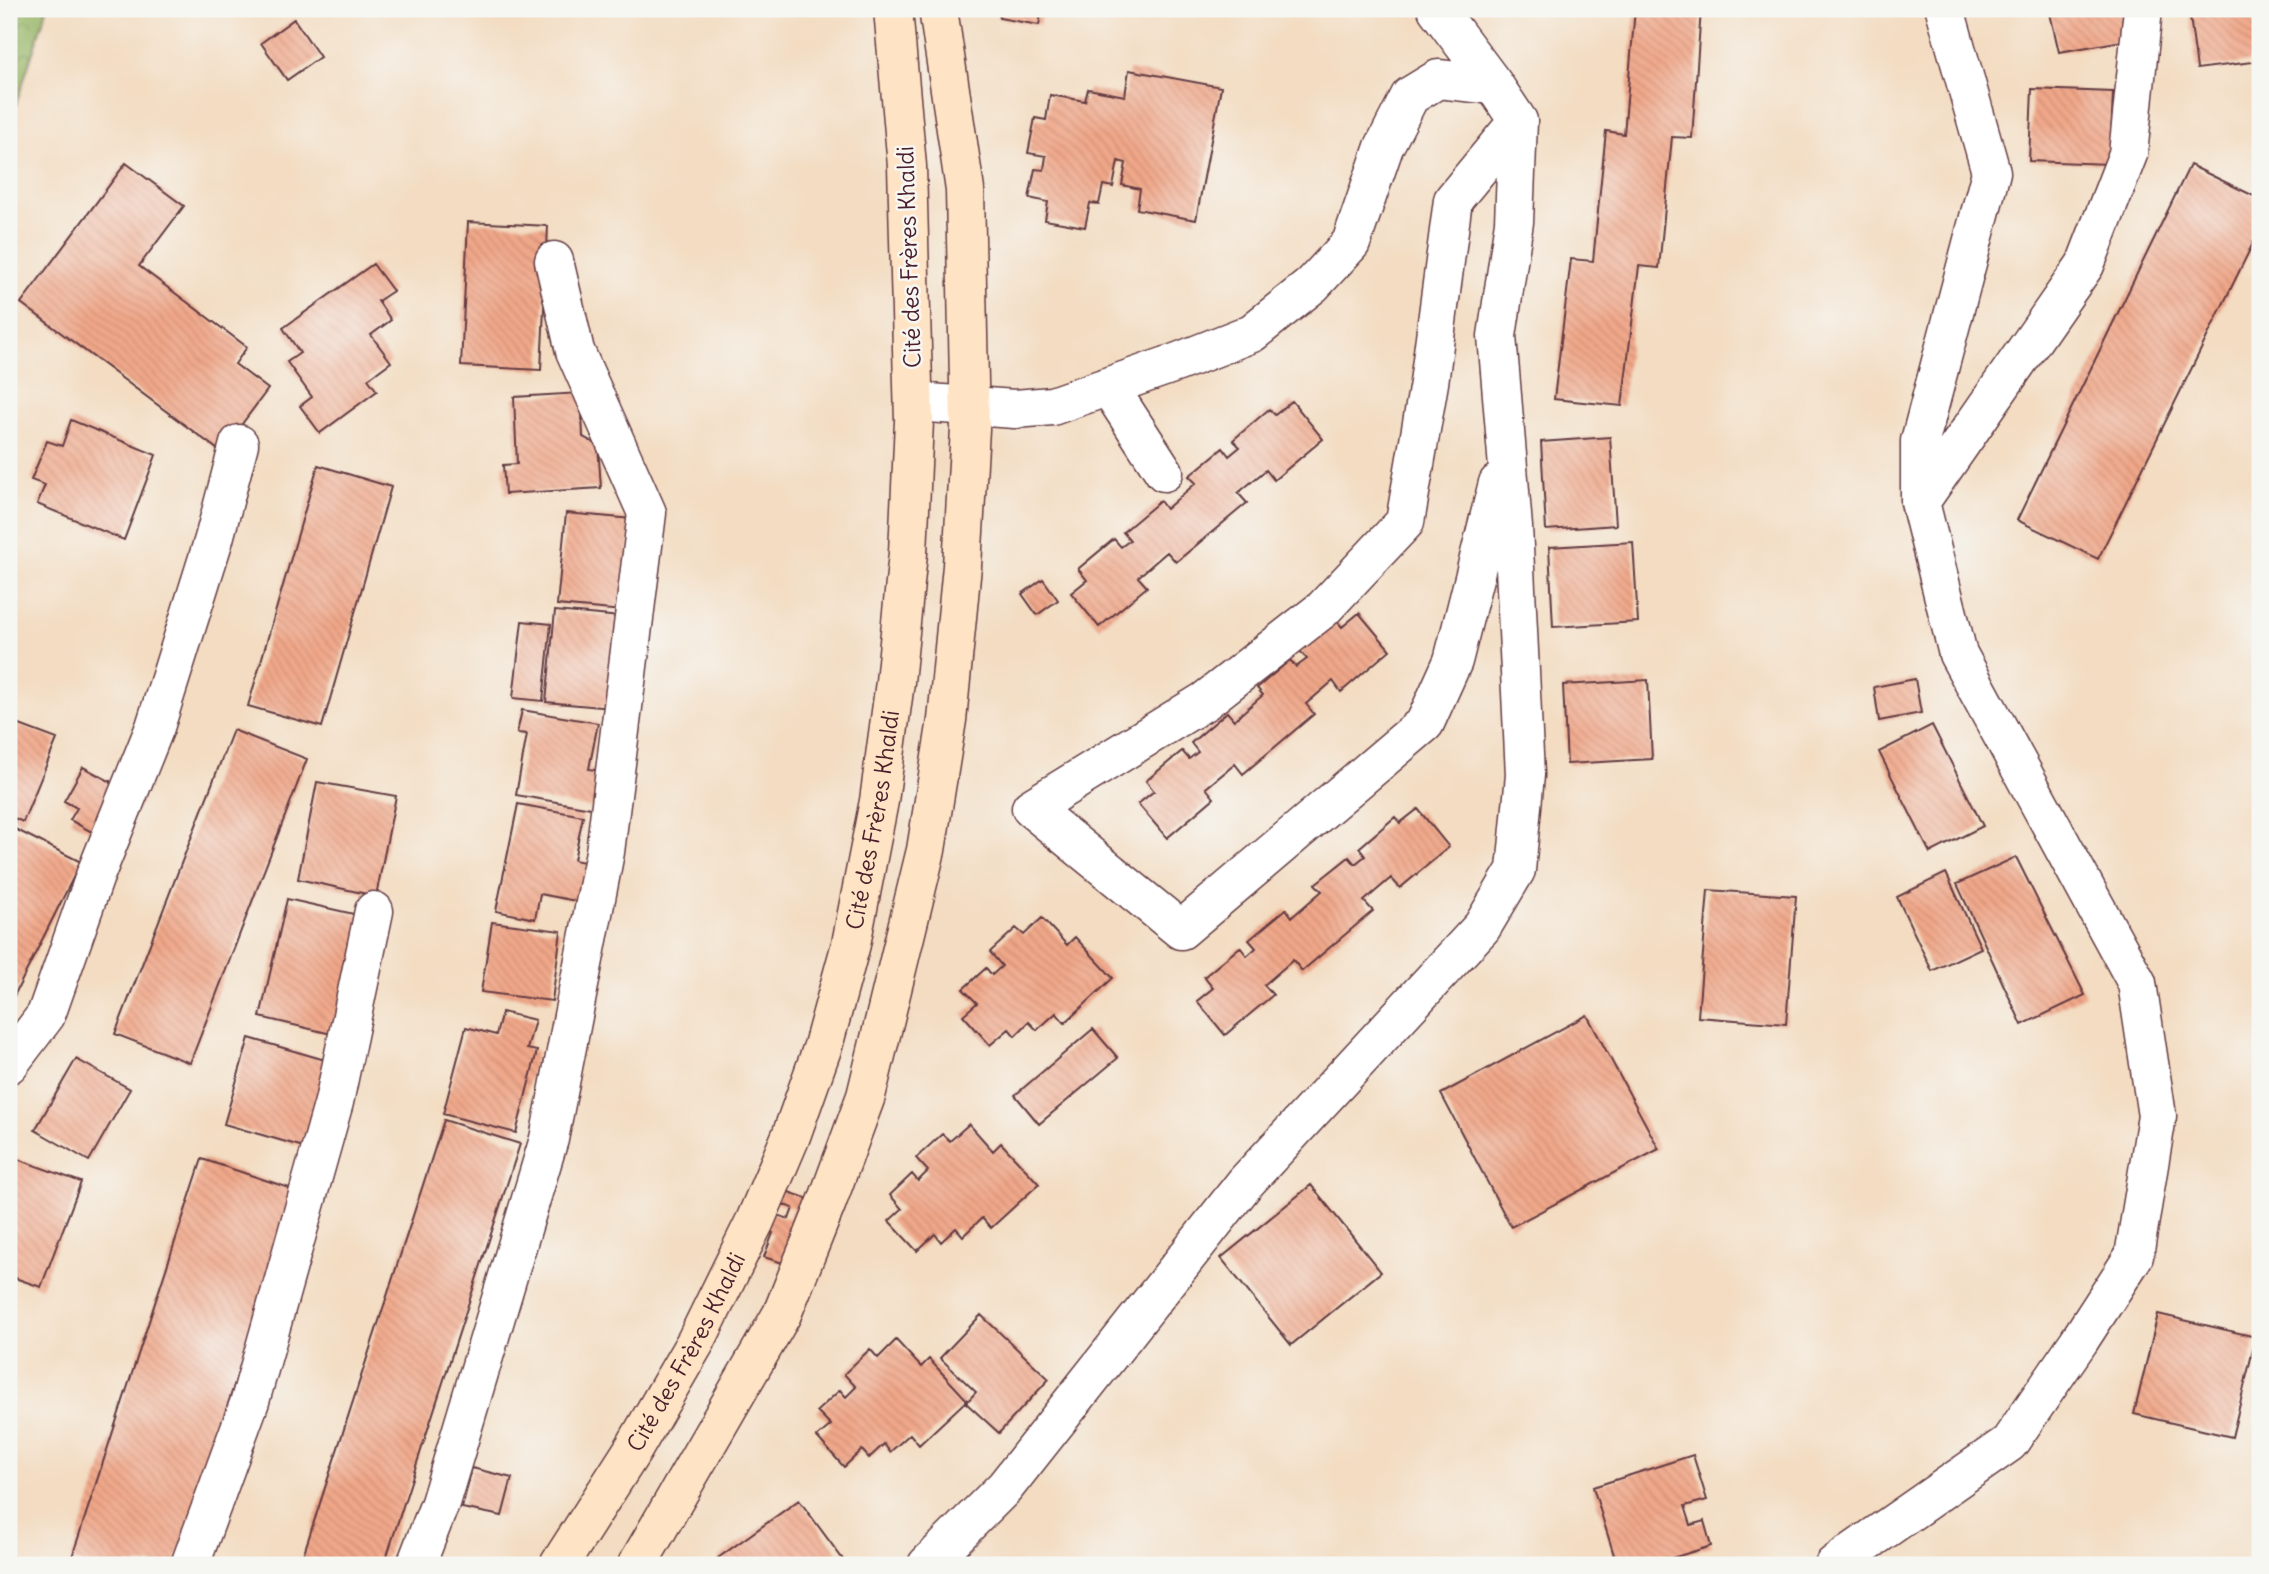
<svg xmlns="http://www.w3.org/2000/svg" width="2269" height="1574" font-family="Delius,sans-serif">
	<defs>
		<pattern id="forest-crowns" width="20" height="18" patternUnits="userSpaceOnUse" patternTransform="scale(1.75)"><rect width="20" height="18" fill="#98b667"/><path d="M2 6a3 3 0 1 1 6 0M12 15a3 3 0 1 1 6 0" fill="none" stroke="#7e9355"/></pattern>
		<pattern id="building-back-hatch" width="6" height="6" patternUnits="userSpaceOnUse" patternTransform="scale(1.75)"><rect width="6" height="6" fill="#f0a789"/><path d="M-1 5l2 2M0 0l6 6M5-1l2 2" fill="none" stroke="#cf8f76"/></pattern>
	</defs>
	<rect width="100%" height="100%" fill="#f6f6f2"/>
	<filter id="ink" filterUnits="userSpaceOnUse"><feTurbulence type="fractalNoise" baseFrequency=".0143" numOctaves="2"/><feDisplacementMap in="SourceGraphic" scale="14" xChannelSelector="R" yChannelSelector="G"/><feConvolveMatrix kernelMatrix="1 2 1 2 8 2 1 2 1" color-interpolation-filters="sRGB"/></filter>
	<filter id="wash" filterUnits="userSpaceOnUse"><feTurbulence type="fractalNoise" baseFrequency=".00686" numOctaves="4" result="noise"/><feDisplacementMap in="SourceGraphic" scale="28" xChannelSelector="R" yChannelSelector="G"/><feGaussianBlur stdDeviation="1.57" result="paint"/><feColorMatrix in="noise" values="0 0 0 0 0 0 0 0 0 0 0 0 0 0 0 0 0 1.4 0 .05"/><feComposite in="paint" operator="in"/></filter>
	<g filter="url(#wash)">
		<rect width="100%" height="100%" fill="#f3dcc1"/>
		<!-- forest -->
		<path fill="url(#forest-crowns)" stroke="#716a49" stroke-width="2" d="M9 9H47L9 125Z"/>
		<g id="blocks">
			<!-- building -->
			<path fill="url(#building-back-hatch)" d="M1001 9H1042L1039 25 999 18Z
				M1635 9H1701L1692 138 1672 137 1659 268 1639 266 1622 406 1554 399 1571 259 1593 261 1606 131 1624 134Z
				M2049 9H2122L2128 40 2059 52Z
				M2189 9H2260V61L2197 69Z
				M294 19 320 57 287 80 261 43Z
				M1129 70 1221 87 1196 220 1137 209 1140 189 1122 185 1126 163 1118 161 1113 187 1103 185 1099 204 1090 203 1085 227 1045 220 1048 202 1029 198 1035 169 1044 170 1046 156 1028 153 1035 118 1046 120 1050 95 1085 101 1088 89 1125 96Z
				M2032 89 2113 92 2110 164 2029 161Z
				M126 163 184 206 139 266 247 347 235 364 268 389 221 452 21 303Z
				M2190 165 2260 199V229L2098 559 2017 520Z
				M468 222 548 226 541 370 461 366Z
				M373 264 393 291 378 301 391 320 371 335 391 362 368 379 377 391 320 433 300 406 312 397 287 362 300 353 283 328Z
				M581 393 583 437 598 445 601 488 505 494 503 465 517 464 514 397Z
				M1292 401 1323 439 1274 480 1266 470 1238 493 1247 503 1176 562 1167 552 1138 577 1147 587 1099 627 1071 593 1087 580 1078 569 1114 539 1121 547 1130 540 1123 532 1160 501 1166 509 1196 483 1189 476 1223 448 1229 456 1240 447 1233 440 1269 409 1275 415Z
				M71 420 156 455 124 540 37 504 45 485 31 480 47 441 62 446Z
				M1610 437 1616 525 1546 530 1541 442Z
				M318 465 391 487 322 727 248 706Z
				M566 513 632 519 623 611 557 605Z
				M1633 542 1638 622 1553 627 1549 547Z
				M1043 579 1058 600 1037 615 1022 594Z
				M555 611 621 617 612 708 546 702Z
				M1359 613 1390 650 1341 692 1333 681 1306 704 1314 714 1243 774 1235 764 1206 788 1214 798 1167 838 1138 804 1154 791 1146 781 1182 751 1189 759 1198 752 1191 743 1227 712 1234 720 1263 695 1257 688 1290 660 1296 667 1307 659 1300 651 1337 621 1342 627Z
				M522 621 551 624 543 701 513 698Z
				M1915 679 1921 713 1879 721 1874 687Z
				M1648 680 1652 759 1567 764 1563 685Z
				M522 710 598 723 589 769 605 772 597 809 516 795 527 734 517 733Z
				M9 721 57 739 23 822 9 816 10 750H9Z
				M1932 725 1983 826 1930 853 1879 752Z
				M233 730 307 759 190 1063 115 1034Z
				M83 767 143 799 117 846 70 820 77 808 64 801Z
				M317 782 396 796 376 896 298 879Z
				M518 804 583 816 574 860 589 863 581 902 540 894 535 919 496 911Z
				M1418 809 1449 847 1400 888 1391 878 1364 901 1373 911 1302 971 1293 960 1264 985 1273 995 1225 1035 1197 1001 1213 988 1204 977 1240 947 1247 956 1256 948 1249 940 1286 909 1292 917 1322 891 1315 884 1349 857 1355 864 1365 856 1359 848 1395 817 1400 823Z
				M9 826 81 862 9 1006Z
				M2016 857 2085 995 2022 1025 1957 884Z
				M1946 873 1981 948 1932 971 1897 897Z
				M1708 890 1796 896 1786 1024 1698 1017Z
				M287 899 367 917 340 1036 260 1017Z
				M1042 918 1067 945 1075 937 1113 978 1065 1023 1056 1013 1037 1030 1029 1022 1015 1036 1009 1029 990 1045 963 1015 977 1003 963 989 986 968 992 975 1002 966 990 952 1016 928 1024 935Z
				M492 922 561 931 552 1001 481 992Z
				M502 1012 535 1020 527 1049 537 1051 516 1133 443 1114 466 1027 496 1035Z
				M1587 1015 1659 1149 1511 1227 1441 1094Z
				M1093 1029 1118 1058 1039 1124 1015 1095Z
				M249 1038 332 1062 307 1148 224 1124Z
				M76 1059 130 1089 89 1161 35 1130Z
				M444 1120 520 1144 384 1565H300Z
				M969 1124 993 1151 1001 1143 1039 1184 991 1228 982 1218 963 1236 956 1228 941 1242 935 1234 917 1251 889 1221 902 1209 890 1195 912 1174 918 1181 928 1171 916 1158 942 1134 950 1141Z
				M9 1156 81 1182 41 1287 9 1276Z
				M202 1159 298 1191 175 1565H86L71 1560Z
				M1311 1185 1381 1272 1291 1345 1221 1258Z
				M780 1189 812 1200 789 1265 764 1257 773 1233 765 1231 771 1213 789 1219 793 1208 775 1202Z
				M2158 1314 2256 1337 2232 1437 2134 1414Z
				M981 1315 1049 1379 999 1433 966 1403 976 1392 940 1358Z
				M896 1340 921 1367 929 1359 967 1400 919 1445 910 1434 890 1452 884 1444 869 1458 862 1450 844 1467 817 1437 831 1425 817 1411 840 1390 846 1397 856 1387 844 1374 870 1349 878 1358Z
				M1693 1455 1707 1500 1685 1506 1691 1525 1704 1521 1711 1546 1650 1565H1617L1593 1487Z
				M472 1468 512 1478 502 1516 462 1508Z
				M799 1500 847 1565H723L718 1558Z"/>
		</g>
	</g>
	<g filter="url(#ink)">
		<use href="#blocks" fill-opacity="0" stroke="#633b42" stroke-width="2"/>
		<g fill="none" stroke-linecap="round" stroke-linejoin="round">
			<!-- minor casing -->
			<g stroke="#633b42" stroke-width="41">
				<path id="minor" d="M1437 9 1494 85
					M1109 387 1164 472
					M914 402 1015 409 1052 406 1178 362 1252 333 1312 285 1351 243 1384 147 1410 96 1438 79 1494 85 1518 121 1514 222 1497 336 1513 527 1525 775 1516 870 1482 927 1245 1183 1005 1487 927 1565
					M1498 483 1453 661 1425 723 1181 930 1031 808 1205 701 1323 609 1405 522 1429 383 1453 200 1518 121
					M1920 502 2085 265 2128 154 2143 9
					M9 1064 46 1015 95 876 155 727 214 539 239 444
					M190 1565 250 1401 334 1102 374 911
					M416 1565 440 1503 549 1139 605 852 647 513 575 351 554 261
					M1834 1565 2009 1443 2079 1341 2134 1256 2157 1116 2137 983 1958 654 1920 502V441L1991 172 1945 9"/>
			</g>
			<!-- secondary casing -->
			<g stroke="#633b42" stroke-width="41">
				<g id="secondary">
					<path id="s1" d="M559 1565 634 1448 696 1341 755 1221 791 1136 823 1046 851 944 879 801 895 682 908 553 914 421 909 239 907 166 893 9"/>
					<path d="M637 1565 782 1314 827 1202 866 1096 926 850 947 720 962 566 970 429 965 190 938 9"/>
				</g>
			</g>
			<!-- minor -->
			<use href="#minor" stroke="#fff" stroke-width="38"/>
			<!-- secondary -->
			<use href="#secondary" stroke="#fee4c5" stroke-width="38"/>
		</g>
	</g>
	<g text-anchor="middle" stroke-width="5" stroke-linejoin="round" paint-order="stroke">
		<!-- street labels -->
		<g font-size="23" fill="#4a1f2b" stroke="#f6f6f2">
			<text transform="translate(909 257) rotate(-92)" y="8">Cité des Frères Khaldi</text>
			<text dy="8" stroke="none"><textPath href="#s1" startOffset="816">Cité des Frères Khaldi</textPath></text>
			<text dy="8" stroke="none"><textPath href="#s1" startOffset="248">Cité des Frères Khaldi</textPath></text>
		</g>
	</g>
	<!-- margin -->
	<rect width="2269" height="1574" fill="none" stroke="#f6f6f2" stroke-width="35"/>
</svg>
